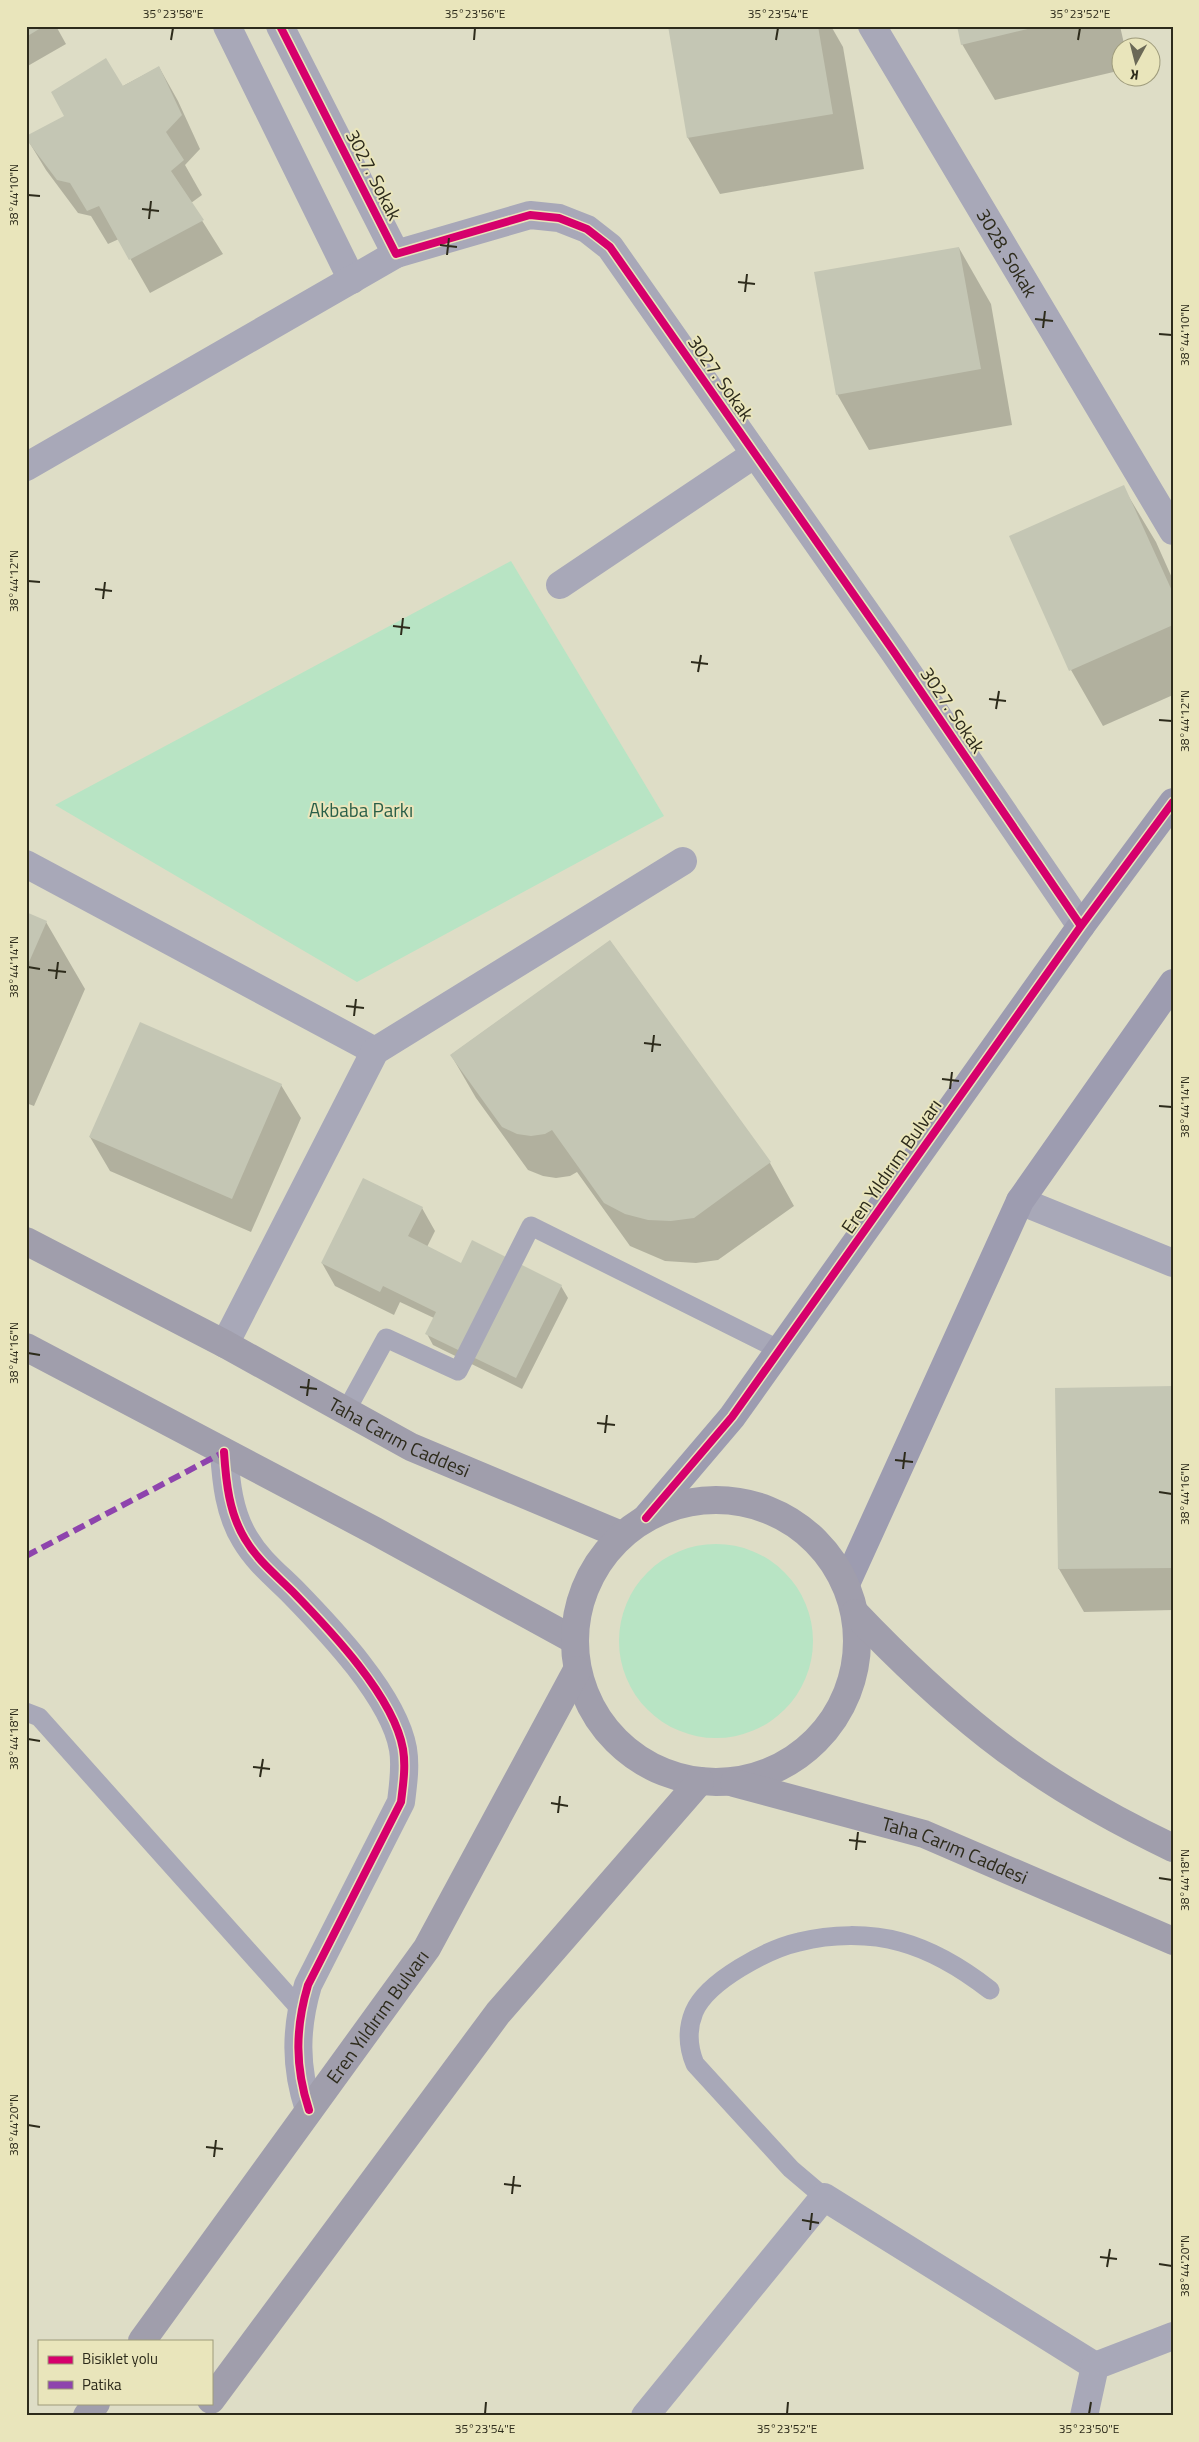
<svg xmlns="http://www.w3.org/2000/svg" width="1199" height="2442" font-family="'Titillium Web',sans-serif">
	<rect width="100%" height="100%" fill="#deddc6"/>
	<!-- green -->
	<path fill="#b8e4c4" d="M511 561 664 816 357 982 55 805Z
		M619 1641a97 97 0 1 1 194 0a97 97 0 1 1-194 0Z"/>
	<!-- shadow -->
	<path fill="#0003" d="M26 26H56L66 44 26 67Z
		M670 26H831L843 47 864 169 720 194 688 138Z
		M958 26H1120L1125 48H1122V70L995 100 962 44Z
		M159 67 178 101 200 149 185 165 202 195 191 203 223 254 150 293 119 239 108 244 91 216 78 213 46 170 26 137Z
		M959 248 991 304 1012 425 869 450 837 394Z
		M1123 487 1156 542 1173 580V695L1103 726 1071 670Z
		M26 914 46 922 85 989 34 1106 26 1103Z
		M610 941 770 1163 794 1206 718 1260 696 1263 665 1261 630 1246 577 1172 570 1176 556 1178 543 1176 528 1170 476 1098 451 1055Z
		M281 1085 301 1118 251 1232 110 1171 90 1137Z
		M422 1208 435 1231 427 1247 461 1264 561 1286 568 1298 522 1389 433 1345 427 1334 434 1318 400 1302 394 1315 335 1286 322 1263Z
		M1173 1387V1610L1084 1612 1059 1569 1057 1389Z"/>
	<!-- building -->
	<path fill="#c4c6b4" d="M26 26H44L26 37Z
		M668 26H818L833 114 687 138Z
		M957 26H1035L1036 27 961 45Z
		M106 58 123 86 159 66 182 115 166 132 184 160 171 171 204 220 129 260 99 206 87 211 70 183 57 180 26 139V136L64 116 51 92Z
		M959 247 981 369 836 395 814 272Z
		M1124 485 1173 593V625L1069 671 1009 536Z
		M26 912 47 921 26 969Z
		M610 940 771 1162 694 1218 671 1221 648 1220 625 1214 604 1203 552 1130 545 1134 531 1136 517 1134 502 1127 450 1055Z
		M140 1022 282 1084 232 1199 89 1137Z
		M363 1178 423 1207 408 1236 461 1263 472 1240 562 1285 516 1378 425 1334 436 1312 383 1286 380 1292 321 1263Z
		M1173 1386V1568L1058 1569 1055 1388Z"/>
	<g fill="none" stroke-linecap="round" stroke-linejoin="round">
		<!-- lane -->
		<path stroke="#a8a8b8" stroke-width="19" d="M346 1411 386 1338 458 1371 531 1226 780 1350
			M26 1712 39 1717 301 2010
			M824 2197 791 2169 695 2064C688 2047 687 2029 694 2012 707 1981 768 1949 799 1942 831 1934 869 1933 901 1942 934 1951 963 1969 990 1990"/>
		<!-- street -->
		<g stroke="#a8a8b8" stroke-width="28">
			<path d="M227 26 352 280"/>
			<path d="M280 26 396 254 530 215 559 218 587 229 610 247 894 652 1081 926"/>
			<path id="s1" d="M872 26 1173 531"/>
			<path d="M26 467 396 254"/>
			<path d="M560 585 755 454"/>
			<path d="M26 864 375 1051"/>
			<path d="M1020 1201 1173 1263"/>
			<path d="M225 1344 375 1051 683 861"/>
			<path d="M224 1452C226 1482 229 1513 245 1539 258 1561 276 1575 293 1592 330 1630 394 1697 403 1749 406 1767 403 1785 401 1802L308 1985C295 2029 295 2067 309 2110"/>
			<path d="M645 2416 824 2197 1095 2366"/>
			<path d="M1084 2416 1095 2366 1173 2336"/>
		</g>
		<!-- secondary -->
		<path stroke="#9d9cb0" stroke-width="28" d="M646 1518 732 1417 1081 926 1173 802
			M846 1584 1020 1201 1173 983"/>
		<!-- primary -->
		<g stroke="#a09eac" stroke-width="28">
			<path id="s2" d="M26 1241 225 1344 411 1447 621 1535"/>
			<path d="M26 1347 375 1531 574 1640"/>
			<circle cx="716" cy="1641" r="141"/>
			<path d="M855 1613C897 1657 940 1698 988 1736 1045 1781 1108 1817 1173 1848"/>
			<path id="s3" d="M734 1783 924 1834 1173 1941"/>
			<path id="s4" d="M142 2341 427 1948 577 1670"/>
			<path d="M211 2400 498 2013 700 1781"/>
			<path d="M87 2416 96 2403"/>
		</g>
		<!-- quiet -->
		<path stroke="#8e44ad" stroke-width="6" stroke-dasharray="12 6" stroke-linecap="butt" d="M26 1556 224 1452"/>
		<!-- cycleway casing -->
		<g stroke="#e9e5bb" stroke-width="11">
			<path id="cycleway" d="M280 26 396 254 530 215 559 218 587 229 610 247 894 652 1081 926
				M224 1452C226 1482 229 1513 245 1539 258 1561 276 1575 293 1592 330 1630 394 1697 403 1749 406 1767 403 1785 401 1802L308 1985C295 2029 295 2067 309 2110
				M646 1518 732 1417 1081 926 1173 802"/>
		</g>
		<!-- cycleway -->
		<use href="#cycleway" stroke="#d6006c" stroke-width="8"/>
	</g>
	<!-- ticks -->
	<path fill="none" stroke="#2d2b1b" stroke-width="2" d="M171 40 173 28M474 40 475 28M776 40 778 28M1078 40 1080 28M28 195 40 196M142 209 159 211M149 219 151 201M440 245 457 247M447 255 449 238M738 282 755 284M745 292 747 274M1035 319 1053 321M1043 328 1045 311M1159 334 1172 335M28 581 40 582M95 589 112 591M103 599 105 582M393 626 410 628M401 635 403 618M691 662 708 664M698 672 701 655M989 699 1006 701M996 709 999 691M1159 720 1172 721M28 967 40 969M48 970 66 972M56 979 58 962M346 1006 364 1008M354 1016 356 999M644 1043 661 1045M652 1052 654 1035M942 1079 959 1081M950 1089 952 1072M1159 1106 1172 1107M28 1353 40 1355M300 1387 317 1389M307 1396 309 1379M597 1423 615 1425M605 1433 607 1415M895 1460 913 1462M903 1469 905 1452M1159 1492 1172 1494M28 1739 40 1741M253 1767 270 1769M260 1777 263 1759M551 1803 568 1806M558 1813 560 1796M849 1840 866 1842M856 1850 858 1832M1159 1878 1172 1880M28 2125 40 2127M206 2147 223 2149M214 2157 216 2140M504 2184 521 2186M512 2194 514 2176M802 2220 819 2223M810 2230 812 2213M1100 2257 1117 2259M1159 2264 1172 2266M1107 2267 1110 2249M485 2414 486 2402M787 2414 788 2402M1089 2414 1091 2402"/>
	<g text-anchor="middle" stroke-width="4" stroke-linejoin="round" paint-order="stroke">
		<!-- street labels -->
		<g font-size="19" fill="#2d2b1b" stroke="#e9e5bb">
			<text transform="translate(374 175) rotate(63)" y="7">3027. Sokak</text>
			<text dy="7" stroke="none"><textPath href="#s1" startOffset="264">3028. Sokak</textPath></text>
			<text transform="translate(721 378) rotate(55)" y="7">3027. Sokak</text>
			<text transform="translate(953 710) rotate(56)" y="7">3027. Sokak</text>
			<text transform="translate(891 1166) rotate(-55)" y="7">Eren Yıldırım Bulvarı</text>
			<text dy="7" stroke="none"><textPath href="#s2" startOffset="422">Taha Carım Caddesi</textPath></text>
			<text dy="7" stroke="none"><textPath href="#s3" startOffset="231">Taha Carım Caddesi</textPath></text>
			<text dy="7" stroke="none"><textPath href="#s4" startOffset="401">Eren Yıldırım Bulvarı</textPath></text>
		</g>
		<!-- park labels -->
		<g font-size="19" fill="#295f48" stroke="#e9e5bb">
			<text x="361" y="817">Akbaba Parkı</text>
		</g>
	</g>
	<!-- border -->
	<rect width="1199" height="2442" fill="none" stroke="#e9e5bb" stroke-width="55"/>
	<!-- legend -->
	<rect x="38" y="2340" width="175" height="65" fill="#e9e5bb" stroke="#9e9b7b"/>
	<rect x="48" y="2356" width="25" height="8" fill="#d6006c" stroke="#9e9b7b"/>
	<text x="82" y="2364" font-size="15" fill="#2d2b1b">Bisiklet yolu</text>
	<rect x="48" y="2381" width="25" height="8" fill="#8e44ad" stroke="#9e9b7b"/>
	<text x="82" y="2390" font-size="15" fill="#2d2b1b">Patika</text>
	<!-- north arrow -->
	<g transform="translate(1136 62) rotate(187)"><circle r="24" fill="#e9e5bb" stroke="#9e9b7b"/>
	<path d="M0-4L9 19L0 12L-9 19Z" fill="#6b6957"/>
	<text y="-8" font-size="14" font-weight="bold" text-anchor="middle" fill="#2d2b1b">K</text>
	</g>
	<rect x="28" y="28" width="1144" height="2386" fill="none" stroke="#2d2b1b" stroke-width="2"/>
	<g font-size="12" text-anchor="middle" fill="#2d2b1b">
		<text x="173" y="18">35°23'58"E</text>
		<text x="475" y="18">35°23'56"E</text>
		<text x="778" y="18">35°23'54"E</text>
		<text x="1080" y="18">35°23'52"E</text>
		<text transform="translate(14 195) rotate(-90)" y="4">38°44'10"N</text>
		<text transform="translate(1185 335) rotate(-90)" y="4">38°44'10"N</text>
		<text transform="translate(14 581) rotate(-90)" y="4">38°44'12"N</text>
		<text transform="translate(1185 721) rotate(-90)" y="4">38°44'12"N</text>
		<text transform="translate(14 967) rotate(-90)" y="4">38°44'14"N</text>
		<text transform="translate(1185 1107) rotate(-90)" y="4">38°44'14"N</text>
		<text transform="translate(14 1353) rotate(-90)" y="4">38°44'16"N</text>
		<text transform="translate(1185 1494) rotate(-90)" y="4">38°44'16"N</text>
		<text transform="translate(14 1739) rotate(-90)" y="4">38°44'18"N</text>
		<text transform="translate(1185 1880) rotate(-90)" y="4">38°44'18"N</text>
		<text transform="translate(14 2125) rotate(-90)" y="4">38°44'20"N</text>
		<text transform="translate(1185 2266) rotate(-90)" y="4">38°44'20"N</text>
		<text x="485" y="2433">35°23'54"E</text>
		<text x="787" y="2433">35°23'52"E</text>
		<text x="1089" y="2433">35°23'50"E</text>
	</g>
</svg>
